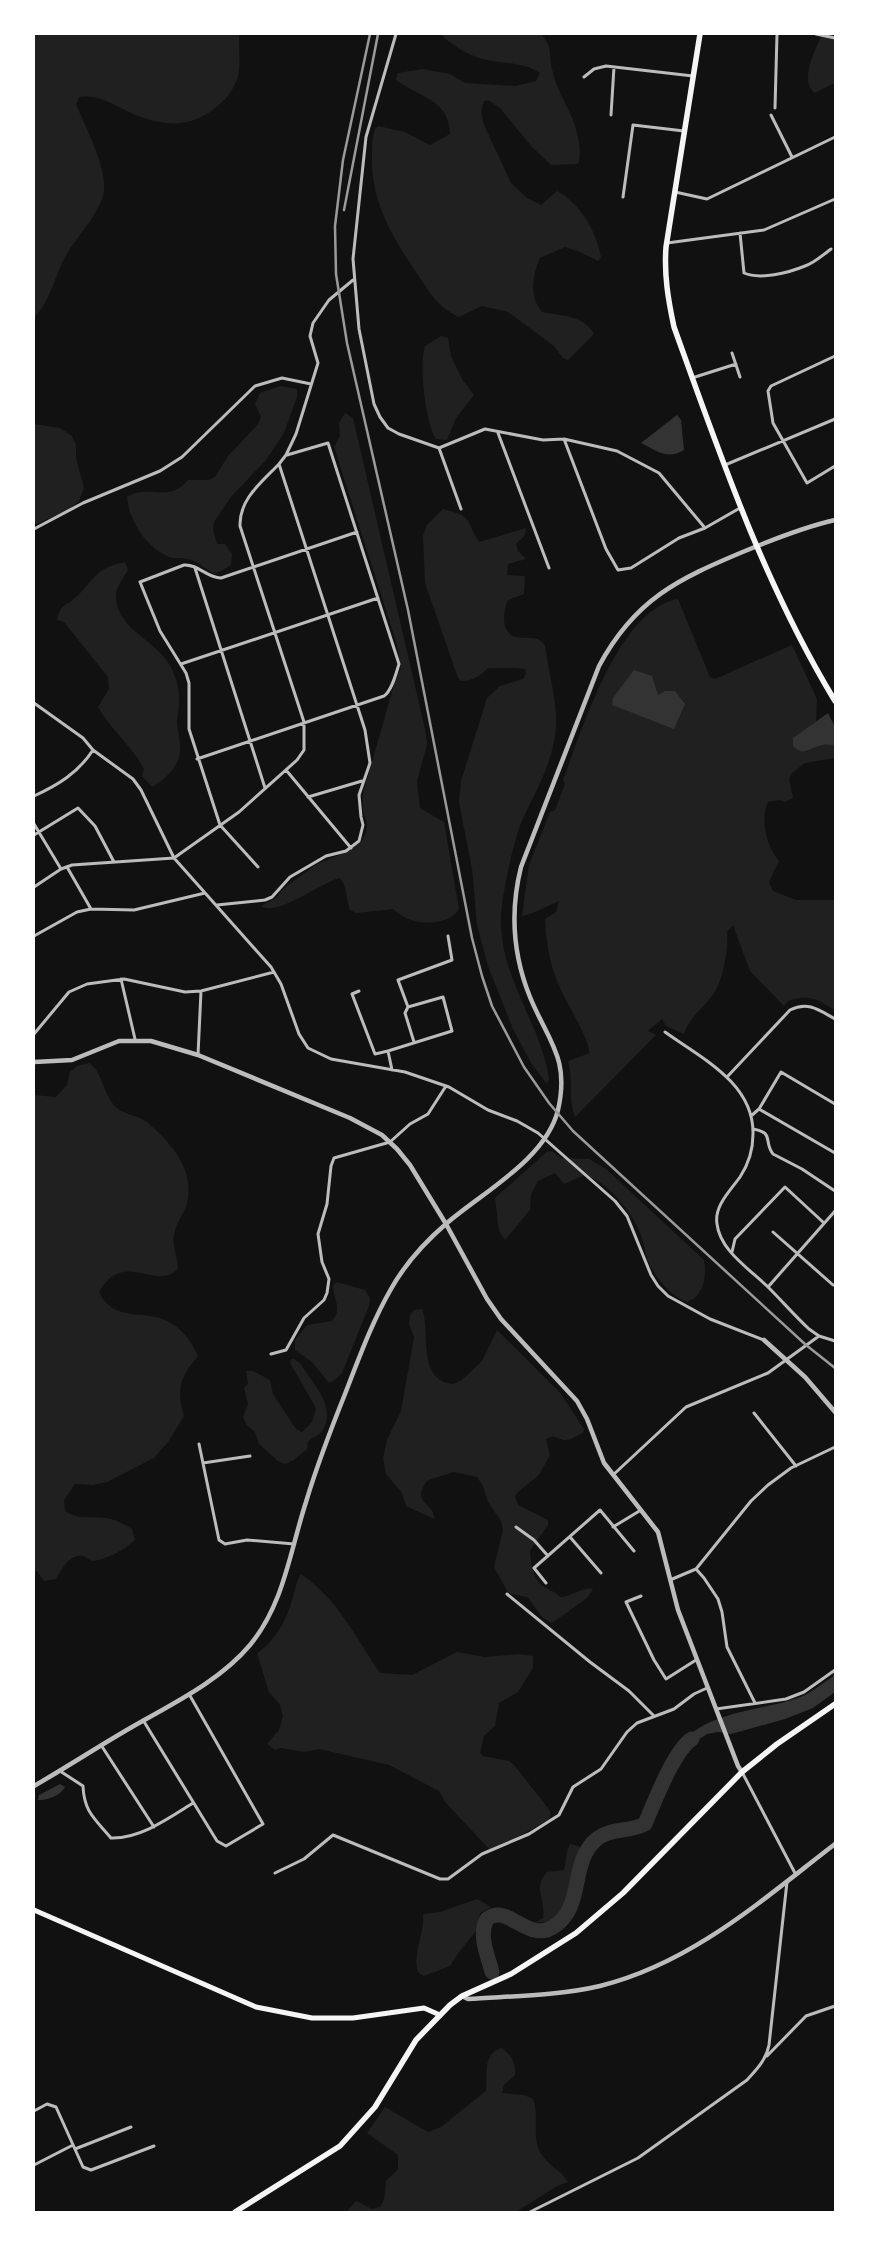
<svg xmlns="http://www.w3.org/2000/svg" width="869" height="2246" font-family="Overpass,sans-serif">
	<rect width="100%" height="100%" fill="#111"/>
	<!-- green -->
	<path fill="#202020" d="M34 34H239C239 46 240 60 239 72 237 83 230 95 222 102 197 126 173 128 141 117 121 110 101 93 79 97L76 104C85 127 112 175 102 199 94 221 76 237 65 257 54 278 51 300 34 318Z
		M440 34H541C553 47 548 53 552 69 556 90 569 107 575 126 579 139 582 152 578 164L551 165 531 146 500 108 488 100 484 101 481 112 484 125 511 183 527 198 541 205 557 191C580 203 597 232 601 258L598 261 580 252 565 247 540 258C532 277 529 296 542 312 561 316 584 315 594 334L568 360 563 358 554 346 508 312 482 306 459 317C437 306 433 297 420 278 394 240 370 202 372 155 372 146 372 137 375 129L378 126 405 132 430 145 450 134C449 99 420 98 396 80L398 73 422 69 450 74 465 83 516 86 536 81 540 73C525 63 510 64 492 61 471 58 455 47 440 34Z
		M822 34H835V85L832 84 815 93C798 80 816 50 822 34Z
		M441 336 448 338 451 356 462 379 474 395 456 418 447 440 436 439C425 421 419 366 425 346Z
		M280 386 297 389V397L284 433 266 460 231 497 214 522 213 530 217 544H225L232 554 231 565 215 574C207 570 197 561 188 559 180 557 173 560 165 555 145 545 129 520 127 497 148 483 169 504 188 480H209L215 477 228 456 258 424 261 417 255 404 260 393Z
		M345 413 353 418 425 729 427 744 417 781 420 808 444 822 459 909C451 924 421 926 406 918 402 916 397 912 393 909L356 913 350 910C346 899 347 886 340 878 319 883 278 917 261 906L276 898 284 888 317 864 349 851 361 842 366 833 367 824 363 811V793L397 675 401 669 397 645 334 447 340 436 339 423Z
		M34 424 60 428 72 436 76 445V458L84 488 79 501 67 511 34 525Z
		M443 509C474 517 464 518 479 542L526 528 525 535 516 544 518 551 526 559 508 564 507 575 525 576 524 594 508 600C503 611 500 632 516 637 529 640 535 634 545 645 549 679 562 712 553 746 547 774 532 798 521 823 513 844 502 894 501 916 499 979 541 1022 549 1079L547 1084 531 1063 513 1029 488 966 477 925 472 869 459 802 461 781 487 698 500 686 523 679 526 673 525 669C512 667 500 669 488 668 480 676 473 681 461 681L458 678 425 583 423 536 427 525Z
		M125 562 128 570C120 585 112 589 118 608 126 632 155 641 169 664 176 676 180 689 179 703 179 710 177 716 177 722 178 732 182 747 179 757 176 769 163 781 152 787L142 776 144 769C132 746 111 730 98 707L109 689 108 677 64 622 57 620C61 603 65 607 76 597 96 579 94 568 125 562Z
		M678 599 710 677 715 679 792 645 817 699 816 722 808 728 806 752 820 745H835V758L805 763 792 773 789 779 793 798 785 802 779 800 768 802C760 819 766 846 779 861L769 882 773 891 796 900H833L835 902V1011C819 999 808 994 788 1001L784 1006 750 971 733 925 727 932C729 947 723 980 714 993 704 1008 689 1017 684 1034L666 1026 662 1019 648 1031 656 1035 575 1117C567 1096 574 1081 568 1061L590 1053C584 1027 568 1008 558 983 549 962 546 941 545 919L556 912 559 901 533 913 522 916 529 865 550 812 555 810 565 784 563 780C582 731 618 609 678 599Z
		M89 1063C103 1072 103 1095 116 1107 124 1115 138 1115 147 1122 171 1143 195 1169 187 1203 185 1212 176 1222 174 1235 172 1245 178 1258 178 1269 155 1292 124 1248 99 1292 113 1322 143 1310 165 1320 181 1327 191 1340 198 1356 180 1377 176 1390 184 1416L168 1442 154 1458 107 1482 93 1485 75 1484 64 1500 65 1511C78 1520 90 1516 105 1518 115 1519 124 1524 132 1529L135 1540C122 1551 110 1558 93 1561 89 1560 86 1557 82 1556 69 1554 62 1570 56 1579L44 1581 37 1571H34V1095L56 1097 67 1085 70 1072 77 1066Z
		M548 1151 553 1152 561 1158 589 1159 606 1169 704 1260C707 1276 704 1296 687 1302 670 1296 655 1277 648 1261 645 1253 644 1244 641 1235 632 1212 609 1183 585 1175L564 1184 555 1173 538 1181 531 1194 530 1210 505 1240 499 1231 495 1198Z
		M337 1282 365 1290 370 1298 369 1306 342 1373 335 1380 329 1383 312 1362 295 1350V1340L307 1325 332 1321C343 1308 333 1300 333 1285Z
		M422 1309C431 1331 416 1380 453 1384L462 1380 482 1361 497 1330 561 1394 584 1429 583 1433C568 1440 568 1443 553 1436L546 1439 550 1455 539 1475 518 1492 515 1496 518 1505 548 1520V1525L530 1551C531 1564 533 1582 546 1588 552 1592 555 1591 560 1597 571 1597 584 1586 593 1589L587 1598 552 1623 543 1618 527 1597 511 1594 507 1591 494 1567 503 1530 501 1521 488 1502 483 1486 477 1477 454 1472 428 1480C409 1503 435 1503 434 1519L406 1506 402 1493 386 1474 383 1458 387 1440 401 1411 414 1337 409 1324 410 1316 414 1310Z
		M291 1359H294L300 1363C312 1383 337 1406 323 1430 319 1436 312 1437 308 1442L307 1449 294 1460 285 1464 278 1461 259 1444 255 1432 247 1425 243 1417 248 1404 244 1388 248 1384 246 1371H253L270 1380 273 1394 296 1429 302 1432 312 1422 316 1408 290 1363Z
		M301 1574C337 1598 356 1638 380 1673L412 1675 457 1652 485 1657 519 1654 533 1656V1668L518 1692 499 1703 495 1726 484 1736 480 1753 483 1756 509 1761 514 1765 548 1808 551 1814 549 1819 492 1852 446 1803 439 1791 389 1765 319 1749 304 1752 281 1748 275 1750 267 1744 279 1730 283 1716 280 1705 269 1692 257 1653C274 1643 287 1619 292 1600 295 1591 296 1582 301 1574Z
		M570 1844 579 1846 580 1851C569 1876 575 1906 549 1922H536L543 1918C546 1897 532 1889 547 1872L564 1870C567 1861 565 1853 570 1844Z
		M477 1899 491 1907 480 1913 477 1930 459 1952 450 1966 424 1976 418 1972C412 1952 425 1934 423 1914L440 1912Z
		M501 2048C512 2055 516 2063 515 2075L504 2085 502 2093 524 2095 533 2099C540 2116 531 2138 541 2154 548 2165 561 2170 568 2182L557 2186 516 2212H346L356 2201 372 2209 380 2207 384 2200 386 2181 398 2169V2155L367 2133 385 2107 428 2132 441 2127 486 2091C488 2073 482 2055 501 2048Z"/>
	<!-- water -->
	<path fill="#333" d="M677 415 681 420 684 450C667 460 657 451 641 443Z
		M634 670 652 676 658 695 665 691H675L685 704 674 729 612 705 613 698Z
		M828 713 835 727V745C830 745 824 744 819 746 807 750 803 756 793 746V738Z
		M835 1675V1692L813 1708 785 1719 731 1734 718 1732 707 1734 690 1745 680 1756 675 1751C702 1711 754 1712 795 1699 809 1695 823 1683 835 1675Z
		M60 1784 65 1787C61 1795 47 1801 38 1800L39 1795Z"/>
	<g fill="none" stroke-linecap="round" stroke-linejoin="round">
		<!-- river -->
		<path stroke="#333" stroke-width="15" d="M492 1972C488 1956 478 1935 487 1919 508 1902 529 1946 556 1925 585 1904 569 1860 598 1838 612 1828 630 1832 645 1824 654 1803 674 1750 692 1739"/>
		<!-- minor -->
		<path stroke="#bcbcbc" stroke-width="3" d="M396 34 366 137 353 259 359 329 374 404 380 417 388 428 399 434 439 448 485 429 543 440 564 439 617 451 659 473 705 528 740 508
			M816 34 835 38
			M584 77 594 69 606 66 693 76
			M775 108 777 34
			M611 115 614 67
			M771 115 792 157
			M675 192 707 199 835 137
			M623 197 633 125 684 131
			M740 233 744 273C760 280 788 273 805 266 814 263 823 255 831 249
			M667 243 764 230 835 199
			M732 353 740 377
			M835 356 771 386 768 391 773 423 807 483 835 466
			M692 378 736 364
			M498 433 549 568
			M564 439 606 549 618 570 631 568 679 538 705 528
			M439 448 461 509
			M725 465 835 419
			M34 529 83 503 160 471 182 457 255 386 282 378 311 384
			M195 568 265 788
			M181 664 378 598
			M34 703 83 738 93 750 133 779 141 790 174 858 271 967 281 984 299 1034 308 1048 331 1059 405 1072 449 1087 488 1110 517 1121 538 1133 615 1201 627 1216 651 1275 658 1286 668 1296 710 1319 764 1340
			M197 759 384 696C392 691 396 673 399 664L328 443 287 455
			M286 770 351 848
			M34 796C58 785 78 773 93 750
			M308 797 362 781
			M34 824 61 869
			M34 835 78 808 95 826 114 862
			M67 867 91 909
			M258 867 220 825 189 729V683L186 673 160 631 140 582 184 565C198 564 207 578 221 578L357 532
			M34 887 61 869 72 865 174 858 239 812 297 760 304 750V722L240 526C239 499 262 482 279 464
			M217 905 265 900 272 897 290 877 326 856 346 851 359 841 363 825 361 817 359 795 370 763 365 730 279 464 286 455 296 434 318 363 310 336 313 323 329 300 353 280
			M34 936 77 912 91 909 134 910 205 893
			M121 979 135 1039
			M359 991 352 994 375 1054 388 1051
			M408 1007 398 980 452 960 448 936
			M665 1032C701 1058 754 1083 753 1134 753 1149 748 1165 740 1177 730 1191 714 1206 717 1224 720 1251 751 1270 769 1288 782 1301 795 1316 809 1329L819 1336 835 1341
			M34 1034 69 992 87 984 124 979 185 992 201 991 274 972
			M198 1055 201 991
			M392 1070 388 1051 452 1031 443 997 408 1007 405 1013 414 1042
			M727 1077 790 1010C808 1001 819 1010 835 1019
			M759 1109 835 1153
			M751 1116 759 1109 781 1072 835 1104
			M753 1129C775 1133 763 1141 773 1154L802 1169 835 1191
			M773 1232 833 1285
			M732 1252 735 1239 785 1187 824 1223
			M768 1287 835 1211
			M271 1354 286 1350 304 1318 324 1300 327 1293 329 1279 322 1262 318 1234 327 1204 331 1166 334 1158 390 1142 410 1124 428 1114 446 1086
			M754 1413 796 1466
			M199 1444 219 1540 225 1544 247 1540 294 1544
			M203 1463 250 1456
			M613 1475 686 1407 768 1373 819 1336
			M516 1527 534 1540 548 1556
			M613 1527 641 1510
			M570 1537 601 1573
			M696 1569 704 1578 718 1599 722 1612 727 1647 755 1703
			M670 1580 696 1569 751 1501 768 1485 791 1468 835 1447
			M546 1583 534 1568 600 1510 634 1551
			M507 1594 590 1662 629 1691 653 1715
			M641 1596 626 1602 654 1660 666 1679 696 1660
			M716 1709 786 1699 804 1692 835 1670
			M143 1720 217 1841 226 1846 263 1824 189 1694
			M101 1745 154 1827
			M60 1771 83 1786C84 1812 95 1819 111 1838 140 1839 169 1818 193 1803
			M742 1772 796 1875
			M275 1873 304 1859 333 1835 440 1879H448L482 1854 529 1834 559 1815 573 1787 601 1769 627 1732 637 1723 674 1709 694 1694 707 1688
			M767 2056 806 2016 835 2006
			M34 2111 47 2104 56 2107 83 2167 91 2170 154 2146
			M75 2149 131 2127
			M34 2165 73 2145
			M530 2212 638 2158 747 2080C757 2069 766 2060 769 2045L787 1882"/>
		<!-- tertiary -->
		<path stroke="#bcbcbc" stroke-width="4.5" d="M34 1062 72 1060 119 1041H151L198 1055 350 1118 382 1135 397 1149 410 1165 446 1224 487 1299 501 1319 577 1401 587 1419 604 1463 658 1532 678 1610 738 1766 742 1772
			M764 1340 805 1377 835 1412
			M34 1786C67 1767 99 1746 132 1727 172 1704 220 1681 250 1645 284 1604 290 1551 306 1502 317 1465 331 1429 345 1394 359 1358 372 1322 391 1289 405 1264 426 1241 447 1223 483 1192 546 1159 558 1110 570 1058 548 1041 530 997 513 955 510 911 521 867L599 666C635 599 678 579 745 551 774 539 804 527 835 520
			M462 1996 468 1999C511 1996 557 1996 600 1986 692 1963 762 1900 835 1844"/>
		<!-- secondary -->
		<path stroke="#f5f5f5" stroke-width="5" d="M34 1910 256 2007 312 2018H353L424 2008 440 2015"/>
		<!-- trunk -->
		<path stroke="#f5f5f5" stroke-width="5.5" d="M700 34 666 247C664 275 668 299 674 327 720 455 764 584 835 701
			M235 2212 340 2146 375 2107 416 2040 450 2005 462 1996 511 1974 576 1933 623 1893 742 1772 777 1744 835 1704"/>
		<!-- rail -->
		<path stroke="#9a9a9a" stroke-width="2.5" d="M370 34 343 160 335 226 336 274 347 343 408 610 472 938 482 976 492 1006 524 1067 549 1103 573 1131 806 1345 835 1368
			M344 210 378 34"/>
	</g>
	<!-- border -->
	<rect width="869" height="2246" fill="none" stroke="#ffffff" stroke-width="70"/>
</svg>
